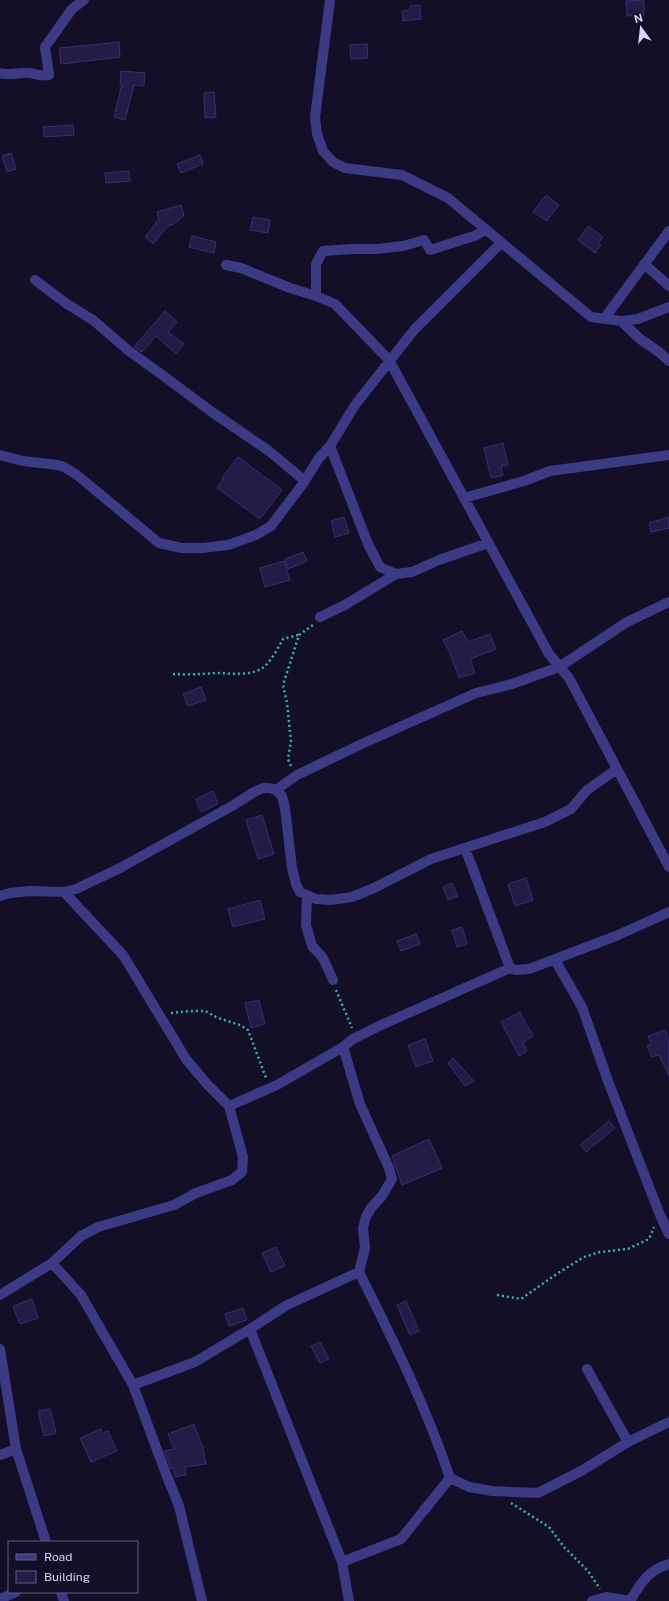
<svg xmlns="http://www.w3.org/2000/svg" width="669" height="1601" font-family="'Public Sans',sans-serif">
	<rect width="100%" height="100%" fill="#130f26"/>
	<!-- building -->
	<path fill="#241b47" stroke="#3b2d73" d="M644 0V15L627 16 626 1Z
		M420 5 421 19 403 21 402 11 410 10V6Z
		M119 42 120 57 61 64 59 48Z
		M367 44 368 58 351 59 350 45Z
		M121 71 145 73 144 86 134 85 125 120 114 117 122 84H120Z
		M214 92 216 117 205 118 204 93Z
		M73 125 74 135 44 137 43 127Z
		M11 153 16 169 7 172 2 156Z
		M200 155 203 164 181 173 177 164Z
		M129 171 130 181 106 183 105 173Z
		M546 195 559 205 547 221 533 212Z
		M181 205 184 215 174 224 168 226 153 244 145 237 159 219 157 212Z
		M253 217 270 220 268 233 250 230Z
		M588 226 603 237 598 243 601 245 595 253 578 240Z
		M192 236 216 242 214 253 189 247Z
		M165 311 177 322 168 332 184 344 176 354 156 336 142 352 134 347Z
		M503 443 508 465 501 466 503 475 491 478 484 448Z
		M238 457 282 490 260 519 217 488 223 479 222 478Z
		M344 517 349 533 335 537 331 521Z
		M669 517V528L651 532 649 523Z
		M303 552 307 561 288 569 285 559Z
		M284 561 290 580 265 587 260 568Z
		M462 631 468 642 490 634 496 649 470 659 475 673 459 678 449 651 443 640Z
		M201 687 206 700 188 706 183 694Z
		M213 791 218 804 201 812 196 799Z
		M262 815 274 854 258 859 246 820Z
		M526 878 533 900 515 906 508 884Z
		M452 883 458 896 448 900 443 887Z
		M260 900 265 919 233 927 228 909Z
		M462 927 467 944 457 947 452 930Z
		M416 934 420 944 401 951 397 941Z
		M259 1000 265 1024 251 1028 245 1003Z
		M520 1012 533 1036 523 1042 527 1051 519 1056 501 1022Z
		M665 1030 669 1040V1076L659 1055 652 1057 647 1046 651 1044 648 1036Z
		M425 1039 433 1061 416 1067 408 1045Z
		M453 1058 474 1081 465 1086 448 1063Z
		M609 1121 615 1128 586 1152 580 1145Z
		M429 1139 442 1168 402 1185 392 1156Z
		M276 1247 285 1266 271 1272 262 1253Z
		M32 1299 38 1318 20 1324 13 1306Z
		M406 1301 419 1331 410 1335 397 1305Z
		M243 1308 247 1320 229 1326 225 1314Z
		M320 1342 329 1359 320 1363 311 1346Z
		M50 1409 56 1433 44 1436 38 1411Z
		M194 1424 201 1444H202L206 1464 185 1467 186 1475 175 1477 174 1468 171 1469 164 1451 174 1449 168 1434Z
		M101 1429 103 1433 108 1431 117 1451 91 1462 80 1438Z"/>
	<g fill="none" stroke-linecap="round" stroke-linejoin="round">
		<!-- path -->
		<path stroke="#2fb8b0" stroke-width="2.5" stroke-dasharray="2 3" stroke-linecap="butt" d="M173 674C187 675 201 674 216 673 232 673 250 677 264 667 272 660 278 648 283 639L298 635
			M291 766 288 759 291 741 287 703 283 685 299 635 313 625
			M336 990 352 1028
			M171 1013 190 1011H205L218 1018 240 1025 248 1030 266 1078
			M497 1295 521 1299 558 1273 584 1257 600 1252 628 1249 649 1239 654 1227
			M511 1503 549 1527 564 1547 588 1571 600 1589"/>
		<!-- minor -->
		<path stroke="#3d3a85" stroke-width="10" d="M330 0 315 117 317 134 323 151 333 162 345 168 402 175 448 198 591 317 621 321 638 319 669 307
			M0 73C11 76 19 72 30 73 37 74 41 77 49 75L45 47 72 9 84 0
			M486 230 474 236 430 250 424 240 403 246 377 249H353L323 251 316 264V296L335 304 389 360 549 654 569 678 669 867
			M644 264 669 286
			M226 265 241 268 290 288 316 296
			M35 280 67 304 93 320 129 351 161 374 212 412 269 451 305 481
			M604 319 669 231
			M621 321 640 339 659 352 669 361
			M330 446 368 544 380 567 396 574 412 572 439 560 488 543
			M0 455 23 461 58 465 64 467 77 475 159 543 182 548H202L228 545 256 535 271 526 302 485 319 458 330 446 355 405 414 330 501 243
			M464 498 524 481 550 471 669 455
			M320 617 345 605 396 574
			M276 790 297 775 366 742 476 693 512 684 559 667 627 622 669 602
			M465 848 510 968
			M0 896 10 893 30 891 64 892 76 889 120 868 232 806 254 792 263 788H269L276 790 282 796 285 808 292 868 296 884 300 892 316 899 330 900 352 897 374 888 431 859 545 822 571 809 587 790 617 769
			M307 896 306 925 312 946 323 958 333 980
			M555 960 582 1007 608 1081 660 1215 669 1234
			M343 1047 360 1104 389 1168 392 1179 382 1196 371 1208 366 1217 363 1228 365 1248 359 1272
			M229 1106 277 1085 343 1047 353 1039 379 1026 510 968 516 970 529 969 616 936 669 912
			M52 1263 81 1295 133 1385 166 1474 179 1506 202 1601
			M0 1295 52 1263 81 1236 98 1227 174 1205 196 1193 232 1180 242 1172 243 1157 229 1106 206 1083 186 1059 123 955 64 892
			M250 1329 287 1305 359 1272C393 1340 426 1406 450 1478L469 1487 492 1491 538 1493 583 1470 628 1442 669 1422
			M0 1349 16 1449 46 1542
			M587 1369 628 1442
			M133 1385 195 1362 250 1329 342 1562 349 1601
			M0 1455 16 1449
			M342 1562 401 1539 450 1478
			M61 1592 64 1601
			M0 1599 16 1592
			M592 1601 606 1597 630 1601C641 1583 648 1570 669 1564"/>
	</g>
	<!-- legend -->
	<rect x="8" y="1541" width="130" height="52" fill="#130f26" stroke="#625e7d"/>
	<rect x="16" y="1554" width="20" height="6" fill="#3d3a85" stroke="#625e7d"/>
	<text x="44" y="1561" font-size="12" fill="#d9d4ff">Road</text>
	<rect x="16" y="1571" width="20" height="12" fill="#241b47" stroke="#625e7d"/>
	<text x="44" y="1581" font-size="12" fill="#d9d4ff">Building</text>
	<!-- north arrow -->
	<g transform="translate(641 28) rotate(345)" stroke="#130f26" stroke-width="3" paint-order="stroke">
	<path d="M0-3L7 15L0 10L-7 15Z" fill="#d9d4ff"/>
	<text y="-6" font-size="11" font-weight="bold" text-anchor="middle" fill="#d9d4ff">N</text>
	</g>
</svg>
